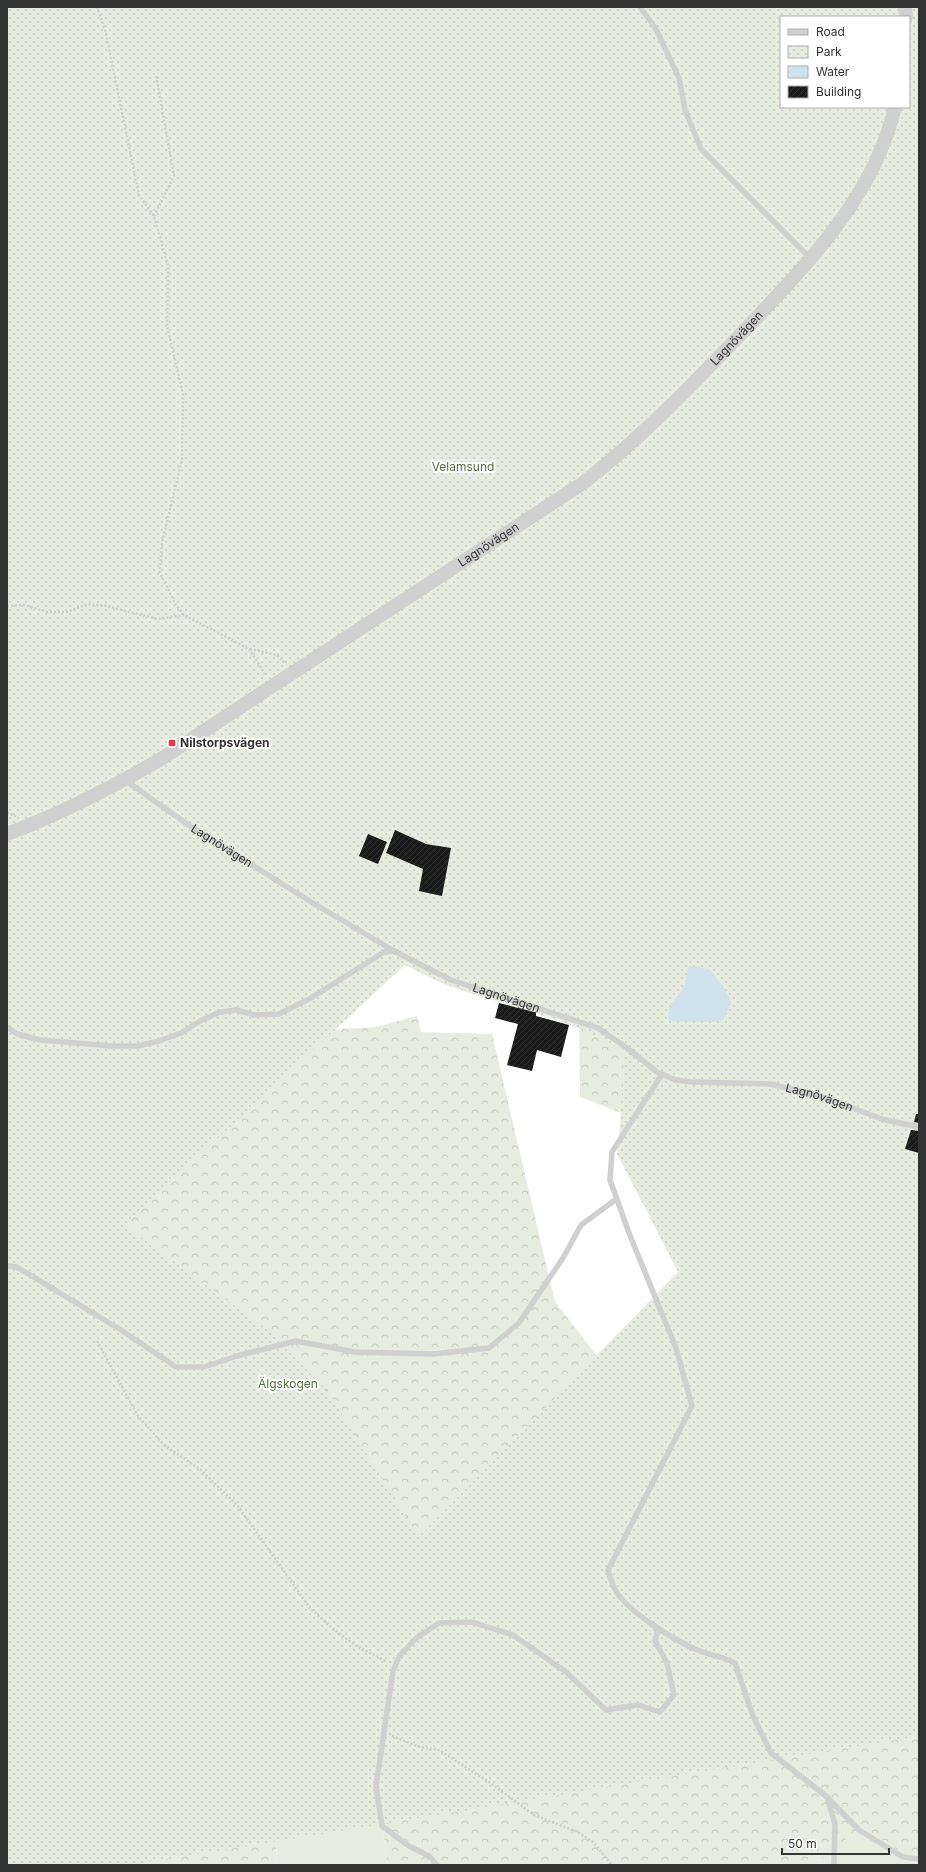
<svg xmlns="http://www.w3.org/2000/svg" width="926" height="1872" font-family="Inter,sans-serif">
	<defs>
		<pattern id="forest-crowns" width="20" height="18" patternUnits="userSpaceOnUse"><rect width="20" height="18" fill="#e6ecdf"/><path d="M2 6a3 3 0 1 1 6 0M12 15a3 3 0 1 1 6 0" fill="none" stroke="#c6cbc0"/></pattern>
		<pattern id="park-dots" width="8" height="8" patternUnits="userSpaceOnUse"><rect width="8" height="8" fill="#e6ecdf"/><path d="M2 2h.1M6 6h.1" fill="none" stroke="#c6cbc0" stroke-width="1.8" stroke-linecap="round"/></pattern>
		<pattern id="building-hatch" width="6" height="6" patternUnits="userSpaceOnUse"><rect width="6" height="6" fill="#1a1a1a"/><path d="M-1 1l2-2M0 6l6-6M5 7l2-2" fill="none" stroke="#333"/></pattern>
	</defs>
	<rect width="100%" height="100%" fill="#fff"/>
	<!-- green -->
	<path fill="#e6ecdf" d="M376 1786 388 1865H277L276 1841Z
		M861 1827 904 1854 919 1856V1865H819L818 1862Z"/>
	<!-- forest -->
	<path fill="url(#forest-crowns)" d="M919 452V1856L904 1854 861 1827 818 1862 819 1865H388L376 1786 276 1841 277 1865H7L21 1279 309 1031 376 1027 417 1016 421 1032 492 1034 555 1302 601 1361 727 1355 621 1113 580 1097 579 1015Z"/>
	<!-- park -->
	<path fill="url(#park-dots)" fill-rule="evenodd" d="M7 7H919V1736L132 1865H7ZM781 17H909V107H781ZM405 965C421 973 438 982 455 988 512 1007 573 1019 624 1052L621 1113 617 1154 678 1272 419 1537 328 1392 269 1331 124 1225Z"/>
	<!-- water -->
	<path fill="#cfe2ee" d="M689 966 709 969C717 978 728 992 731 1003L723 1020 713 1022 669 1021C667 1004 671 1004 680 993 686 985 687 975 689 966Z"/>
	<!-- building -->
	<path fill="url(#building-hatch)" d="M395 830 426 844 451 848 442 896 419 891 423 869 386 853Z
		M368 834 387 842 378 864 359 856Z
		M499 1003 534 1012H536V1016L569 1025 561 1057 537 1050 532 1071 507 1065 518 1024 495 1018Z
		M916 1114H919V1123L914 1122Z
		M911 1130 919 1131V1153L905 1149Z"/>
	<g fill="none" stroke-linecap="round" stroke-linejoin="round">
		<!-- path -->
		<path stroke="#cdcdcd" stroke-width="2.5" stroke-dasharray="2 2" stroke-linecap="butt" d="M97 7 105 29 139 195 154 216 168 266 167 326 183 394 182 459 162 543 160 573 176 605 184 615 249 649 265 674 264 676
			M154 216 174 176 156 75
			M7 606 24 605 47 612H67L88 604 106 606 158 619 184 615
			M250 649 277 655 285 663
			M7 813 16 816
			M97 1341 138 1416 164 1445 201 1470 237 1505 310 1608 332 1628 355 1645 387 1662
			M392 1736 420 1747 439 1750 489 1782 534 1815 578 1832 593 1842 612 1865"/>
		<!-- service -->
		<g stroke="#d0d0d0" stroke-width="5.5">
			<path d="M640 7 656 29 679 78 685 110 701 149 810 258"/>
			<path id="s1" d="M125 780 190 826 308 900 394 951 451 980 598 1028 627 1048 657 1072 676 1080 691 1082 770 1084 817 1095 885 1120 919 1127"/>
			<path d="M7 1027 17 1034 40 1040 112 1046H138L159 1041 181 1033 200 1021 220 1012 237 1010 254 1015 279 1014 311 998 384 952 394 951"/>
			<path d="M662 1074 612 1152 610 1180 629 1233 676 1348 692 1406 608 1570C610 1577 612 1585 616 1591 628 1612 674 1640 697 1650 710 1655 723 1657 735 1663L753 1716 771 1753 826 1796 859 1830 903 1857 919 1859"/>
			<path d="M7 1266 17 1267 121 1330 176 1367H204L237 1356 296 1341 355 1352 433 1354 489 1348 519 1323 563 1258 581 1225 615 1200"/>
			<path d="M827 1797 835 1824 834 1865"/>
			<path d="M437 1865 429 1856 409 1846 382 1826 376 1786 393 1671 399 1657 415 1639 439 1623 472 1622 513 1635 566 1672 606 1710 638 1705 660 1712 674 1695 667 1663 655 1641 658 1629"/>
		</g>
		<!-- tertiary -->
		<g stroke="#d0d0d0" stroke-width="14">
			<path d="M905 7 906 17"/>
			<path id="s2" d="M7 834C61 814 111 788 161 759L583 483C641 438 691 386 741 334 805 266 873 200 895 107"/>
		</g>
	</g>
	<!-- markers -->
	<rect fill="#e63946" stroke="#fff" stroke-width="1.5" x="168" y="739" width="8" height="8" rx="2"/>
	<g text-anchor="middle" stroke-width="4" stroke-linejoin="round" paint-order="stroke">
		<!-- street labels -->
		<g font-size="12" fill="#333" stroke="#fff">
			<text dy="4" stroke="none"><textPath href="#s2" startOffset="887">Lagnövägen</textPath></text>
			<text dy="4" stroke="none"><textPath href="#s2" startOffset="563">Lagnövägen</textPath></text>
			<text dy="4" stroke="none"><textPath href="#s1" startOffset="117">Lagnövägen</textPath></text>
			<text dy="4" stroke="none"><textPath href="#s1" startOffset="441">Lagnövägen</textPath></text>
			<text dy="4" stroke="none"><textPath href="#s1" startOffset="777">Lagnövägen</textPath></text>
		</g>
		<!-- park labels -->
		<g font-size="12" fill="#56703f" stroke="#fff">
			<text x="463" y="471">Velamsund</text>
			<text x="288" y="1388">Älgskogen</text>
		</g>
		<!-- poi labels -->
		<g font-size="12" font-weight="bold" fill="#333" stroke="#fff" text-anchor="start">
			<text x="180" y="747">Nilstorpsvägen</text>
		</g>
	</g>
	<!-- border -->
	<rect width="926" height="1872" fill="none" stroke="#333333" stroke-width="16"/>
	<!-- legend -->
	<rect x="780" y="16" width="130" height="92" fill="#ffffff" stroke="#adadad"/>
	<rect x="788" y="29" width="20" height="6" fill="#d0d0d0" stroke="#adadad"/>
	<text x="816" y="36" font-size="12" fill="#333333">Road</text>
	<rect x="788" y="46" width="20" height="12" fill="url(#park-dots)" stroke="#adadad"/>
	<text x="816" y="56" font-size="12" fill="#333333">Park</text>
	<rect x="788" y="66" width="20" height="12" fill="#cfe2ee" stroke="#adadad"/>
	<text x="816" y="76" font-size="12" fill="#333333">Water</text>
	<rect x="788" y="86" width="20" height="12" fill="url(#building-hatch)" stroke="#adadad"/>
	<text x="816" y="96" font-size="12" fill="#333333">Building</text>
	<!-- scale -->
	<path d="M782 1848v6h107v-6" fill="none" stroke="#333333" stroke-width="2"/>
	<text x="788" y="1848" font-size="12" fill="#333333" stroke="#ffffff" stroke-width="3" paint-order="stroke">50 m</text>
</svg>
